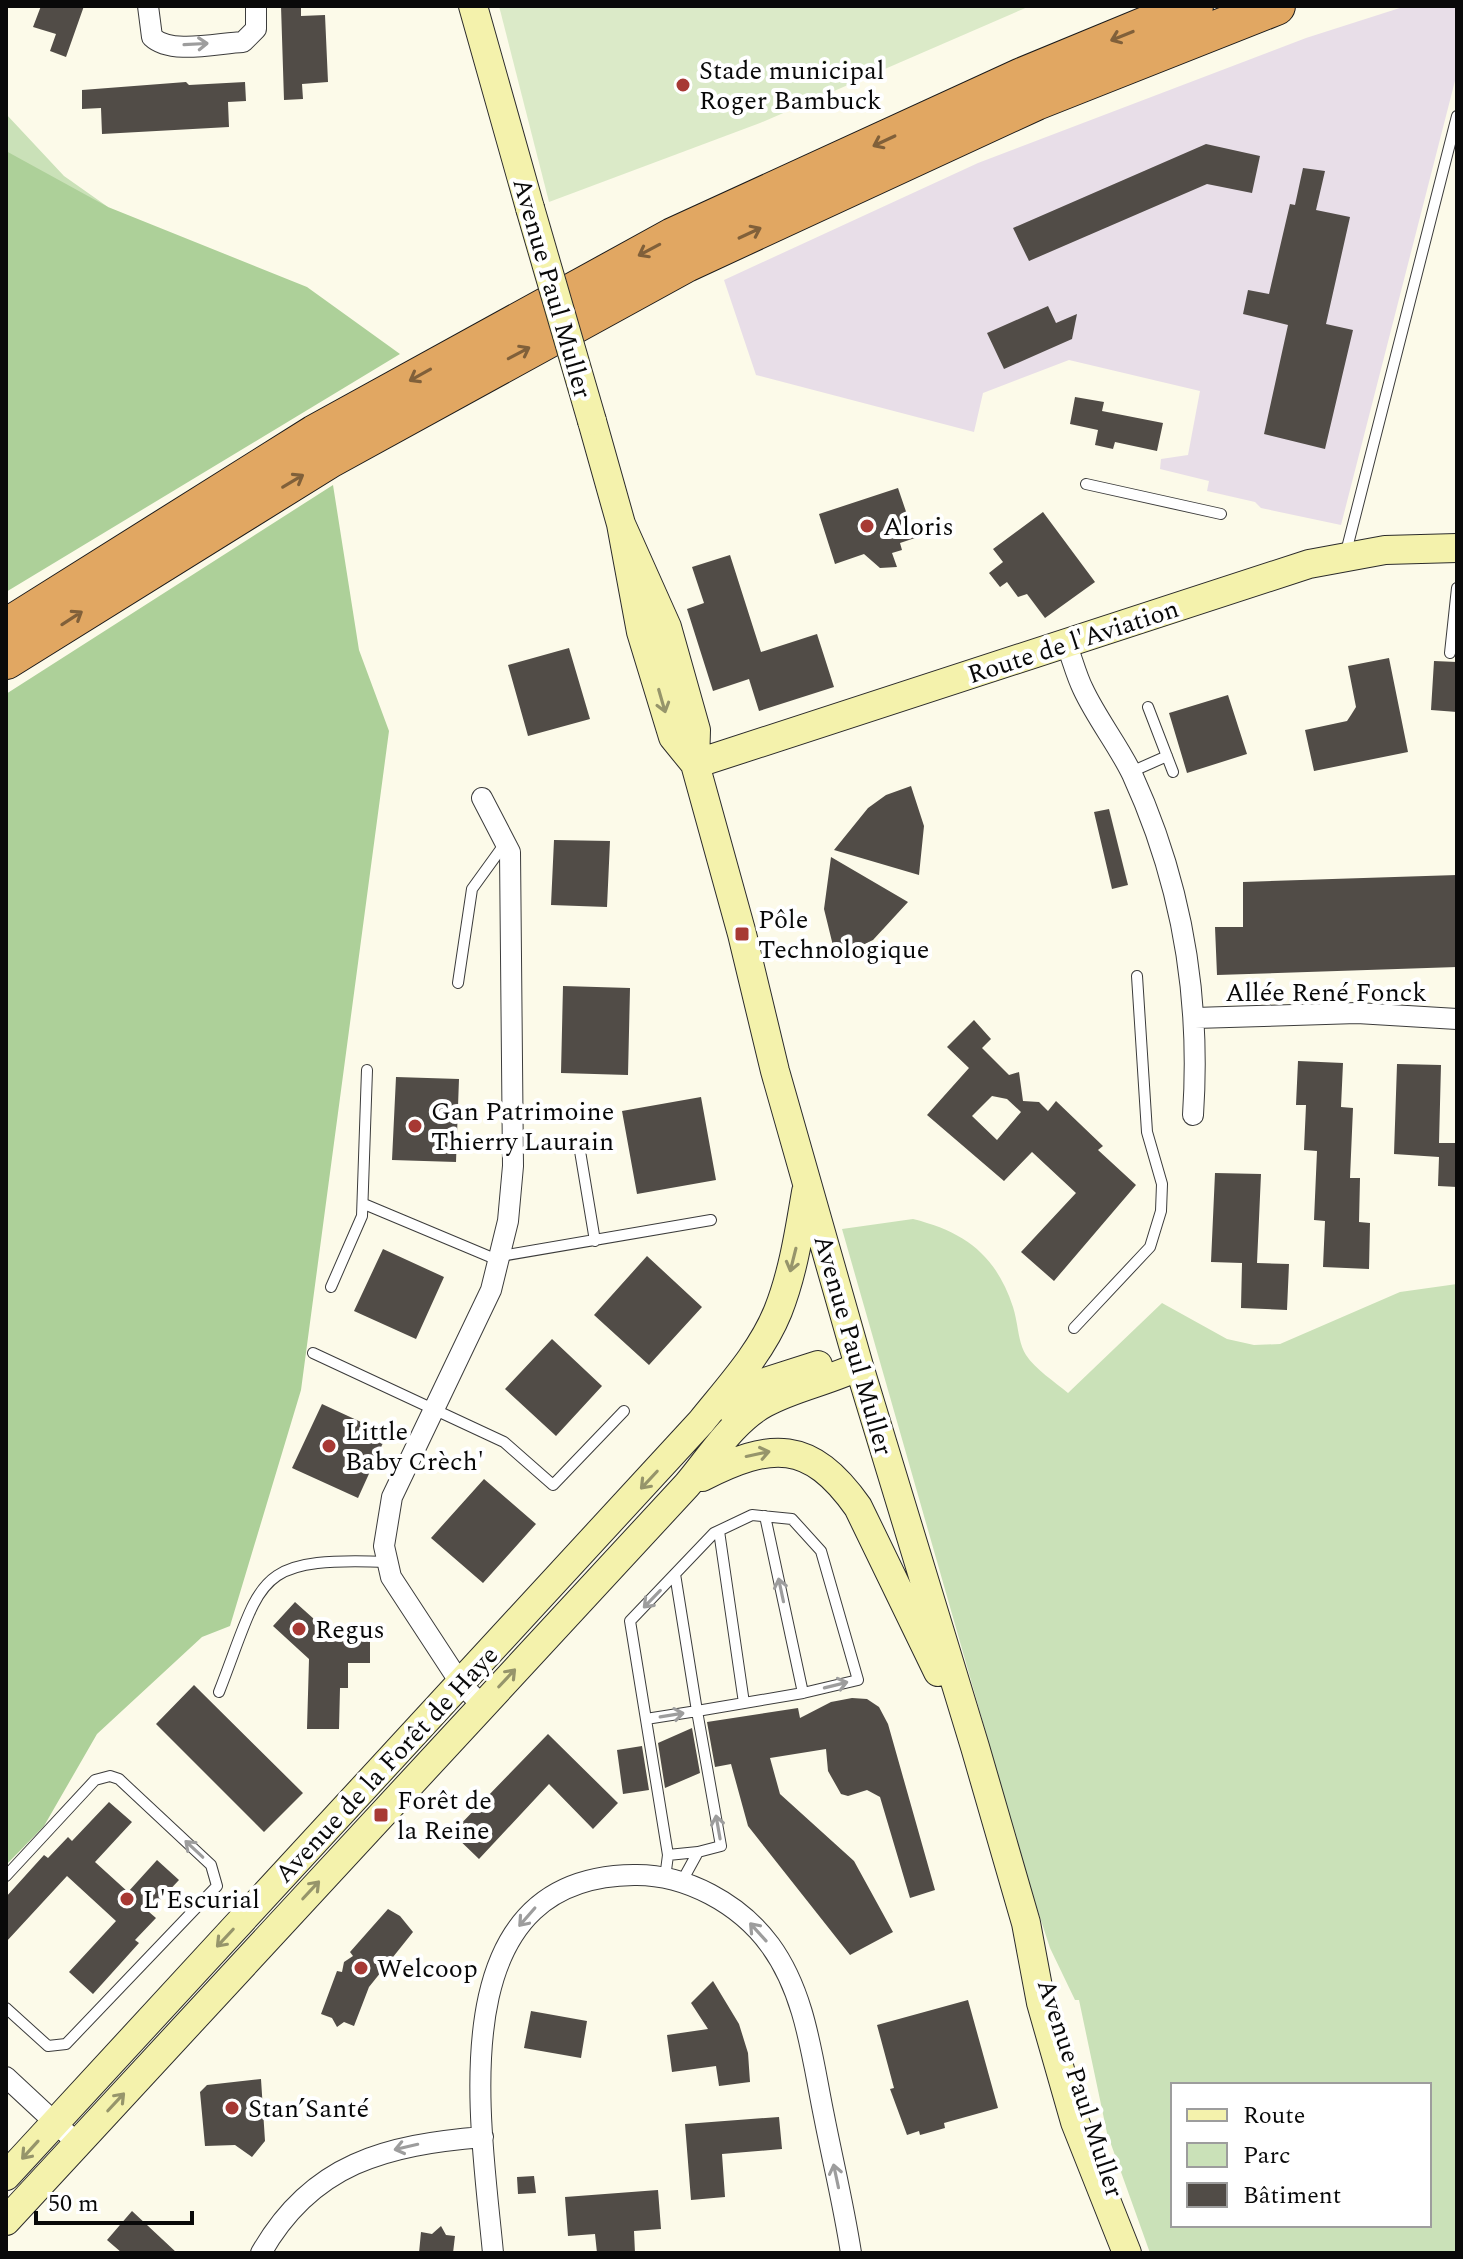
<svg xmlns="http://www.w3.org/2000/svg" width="1463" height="2259" font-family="Spectral,serif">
	<rect width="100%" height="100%" fill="#fcfae9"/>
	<!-- industrial -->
	<path fill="#e8dee8" d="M1406 6H1457V73L1341 525 1261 508 1255 502 1207 491 1209 481 1160 469 1161 459 1188 455 1200 391 1069 360 983 393 974 432 756 375 724 280 978 163 1306 38Z"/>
	<!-- green -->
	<path fill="#cae1b8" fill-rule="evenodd" d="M6 114 64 176 108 207 6 209Z
		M913 1219C965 1232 996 1255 1013 1307 1018 1322 1018 1343 1026 1355 1035 1369 1055 1382 1068 1393L1162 1303 1227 1339 1254 1345 1280 1344 1400 1292 1457 1284V2253H1150L1107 2133 1079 2000H1075L1050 1948 1030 1887 842 1229ZM1173 2085H1429V2225H1173Z"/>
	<!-- forest -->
	<path fill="#add099" d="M6 151 108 207 307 287 400 354 6 592Z
		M333 485 359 650 389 731 301 1390 230 1626 202 1637 97 1734 44 1826 6 1865V694Z"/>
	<!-- pitch -->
	<path fill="#dbeac8" d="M499 6H1030L760 123 549 202Z"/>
	<!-- building -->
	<path fill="#514c47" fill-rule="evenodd" d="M41 6H84L66 57 50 51 56 34 33 27Z
		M281 6H301V16L325 15 328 82 302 84 303 99 284 100Z
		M186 82 189 85 245 82 246 101 228 102 229 127 102 134 101 108 82 109V90Z
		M1206 144 1260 156 1252 193 1207 184 1029 261 1013 228Z
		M1303 168 1325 171 1316 210 1350 217 1326 324 1353 330 1325 449 1264 434 1288 325 1243 314 1248 290 1269 294 1290 204 1295 205Z
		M1048 306 1056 323 1077 314 1072 339 1004 369 987 333Z
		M1075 397 1104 402 1102 411 1163 423 1157 451 1115 442 1113 449 1095 445 1098 430 1070 424Z
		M898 488 915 538 900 543 902 550 892 553 897 567 880 568 864 554 835 564 819 514Z
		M1043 512 1095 582 1045 618 1027 594 1018 597 1007 582 1000 587 989 573 1003 562 993 549Z
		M730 555 761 652 817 634 834 687 759 711 749 679 713 691 687 609 704 603 692 567Z
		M569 648 590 719 528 736 508 665Z
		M1389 658 1408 752 1314 771 1305 730 1347 721 1351 715 1356 707 1348 666Z
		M1434 661 1457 662V712L1431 710Z
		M1228 695 1247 754 1187 773 1169 713Z
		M911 786 924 826 919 875 834 850 868 808 886 795Z
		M1109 809 1128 885 1112 889 1094 812Z
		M554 840 610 841 607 907 551 905Z
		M831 857 908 902 873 940 836 958 824 909Z
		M1457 875V967L1217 975 1215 927H1243V882Z
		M563 986 630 988 628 1075 561 1073Z
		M974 1020 991 1039 982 1048 1009 1075 1019 1072 1023 1101 1039 1102 1048 1111 1056 1101 1103 1146 1098 1150 1136 1185 1054 1281 1021 1252 1076 1193 1032 1152 1004 1181 927 1115 969 1068 947 1047ZM992 1096 1007 1099 1021 1112 997 1140 972 1116Z
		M1298 1061 1343 1063 1341 1107 1353 1108 1350 1178H1360L1359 1222 1370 1223 1369 1269 1323 1267 1325 1221 1314 1220 1317 1151 1304 1150 1306 1105H1296Z
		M1397 1064 1441 1065 1439 1143H1457V1187L1438 1186 1439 1157 1394 1154Z
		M396 1077 459 1079 456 1162 392 1160Z
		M701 1097 716 1180 637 1194 622 1111Z
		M1215 1173 1261 1174 1257 1263 1289 1264 1287 1310 1241 1308 1242 1263 1211 1262Z
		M383 1249 444 1277 416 1339 354 1311Z
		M647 1256 702 1307 649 1365 594 1315Z
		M552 1339 602 1386 556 1436 505 1389Z
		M322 1404 387 1434 358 1498 292 1468Z
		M484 1479 536 1524 483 1583 431 1538Z
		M295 1602 324 1628H370V1663H348V1688H340L339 1729H307L309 1659 273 1626Z
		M194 1685 303 1793 264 1832 156 1724Z
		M852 1698 867 1699 879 1707 888 1724 935 1890 910 1898 880 1797 867 1790 848 1796 841 1794 828 1771 826 1749 770 1758 780 1794 854 1861 893 1932 850 1955 748 1826 731 1764 715 1767 707 1722 798 1708 800 1718 831 1702Z
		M692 1728 700 1773 665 1788 658 1743Z
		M548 1734 618 1803 593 1829 549 1784 479 1859 452 1833Z
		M642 1746 649 1790 623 1794 617 1750Z
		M109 1802 132 1822 95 1862 128 1892 157 1860 179 1880 149 1912 156 1918 135 1940 139 1943 93 1994 69 1972 116 1921 67 1876 6 1942V1897L44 1855 48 1858 68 1837 72 1841Z
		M388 1909 400 1916 413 1932 369 1987 354 2026 344 2022 337 2027 332 2018 321 2014 337 1971 342 1972 344 1962 353 1956 350 1952Z
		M713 1981 739 2024 748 2053 750 2082 719 2086 716 2066 672 2072 667 2035 708 2029 691 2003Z
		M968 2000 998 2108 944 2123 945 2128 920 2135 919 2131 907 2135 890 2089 894 2088 877 2025Z
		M531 2011 587 2021 581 2058 524 2048Z
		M261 2079 265 2141 252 2157 235 2145 205 2146 200 2092 207 2085Z
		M779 2117 782 2149 722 2154 725 2197 691 2200 685 2124Z
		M534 2176 536 2193 518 2194 517 2177Z
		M658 2190 661 2229 634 2231 635 2253H597L595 2234 568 2236 565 2197Z
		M132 2211 177 2253H122L107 2240Z
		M441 2226 446 2235 455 2236 453 2253H419L421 2232 432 2234Z"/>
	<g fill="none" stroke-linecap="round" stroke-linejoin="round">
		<!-- lane casing -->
		<g stroke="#3c3c3c" stroke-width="12">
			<path id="lane" d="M1086 484 1221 514
				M1346 552 1457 116
				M1450 653 1457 588
				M1148 707 1173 772
				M1131 772 1167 756
				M458 983 472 889 506 842
				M579 1145 595 1241
				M364 1204 500 1261
				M501 1256 711 1220
				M331 1287 362 1216 367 1070
				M1074 1328 1150 1247 1161 1211 1162 1184 1147 1132 1137 976
				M313 1353 504 1442 553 1485 624 1411
				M765 1516 803 1693
				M719 1531 744 1703
				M219 1692C264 1577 252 1557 387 1562
				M646 1719 697 1711 675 1574
				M668 1855 698 1852
				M6 1876 95 1780 110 1776 119 1779 211 1865 217 1886 66 2044 48 2046 6 2008
				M665 1878 668 1855 630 1621 714 1533 752 1515 792 1519 821 1551 858 1680 803 1693 697 1711 721 1846 698 1852 681 1883"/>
		</g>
		<!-- street casing -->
		<g stroke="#3c3c3c" stroke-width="22">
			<path id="street" d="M148 6 152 37C171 55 218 43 243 42L256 29V6
				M1066 643C1072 658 1076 675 1083 689 1097 719 1118 745 1132 774 1182 883 1201 996 1193 1115
				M482 798 510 852 513 1166 508 1221 491 1290 392 1497 384 1546 391 1577 461 1684 482 1705
				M1195 1018 1357 1013 1457 1019
				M6 2077 77 2143
				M261 2253C312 2163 386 2145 483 2137
				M493 2253C481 2123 437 1877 634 1875 686 1874 740 1904 770 1945 806 1994 812 2058 824 2116 833 2162 844 2207 851 2253"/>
		</g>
		<!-- secondary casing -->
		<g stroke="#2b2b2b" stroke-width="30">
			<path id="secondary" d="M473 6 530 208
				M592 421 621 524 641 632 673 737 695 764
				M621 524 667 627 696 730 695 764 742 934 775 1071 859 1366 975 1747 1026 1923 1041 2003 1075 2122 1127 2253
				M695 764 1309 564 1385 550 1457 548
				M725 1406 756 1385 818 1365
				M702 1477C771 1442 810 1439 858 1507L938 1672
				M6 2176 701 1422C729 1387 761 1353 778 1311 793 1273 799 1233 806 1192
				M6 2221 687 1485C710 1458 733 1420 765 1403 794 1387 829 1381 859 1366"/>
		</g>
		<!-- highway casing -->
		<g stroke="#1a1a1a" stroke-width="40">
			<path id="highway" d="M6 628 315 434 673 237 1022 77 1194 6
				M6 660 329 459 686 263 1036 101 1276 6"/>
		</g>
		<!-- lane -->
		<use href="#lane" stroke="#fff" stroke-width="10"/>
		<!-- street -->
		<use href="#street" stroke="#fff" stroke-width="20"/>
		<!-- secondary -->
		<use href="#secondary" stroke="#f4f2ac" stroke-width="28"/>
		<!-- highway -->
		<use href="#highway" stroke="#e1a762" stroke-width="38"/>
		<!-- secondary-bridge casing -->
		<g stroke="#2b2b2b" stroke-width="30" stroke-linecap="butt">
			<path id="secondary-bridge" d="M530 208 592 421"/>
		</g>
		<!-- secondary-bridge -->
		<use href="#secondary-bridge" stroke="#f4f2ac" stroke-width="28"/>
	</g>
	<!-- one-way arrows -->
	<defs><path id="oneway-shaft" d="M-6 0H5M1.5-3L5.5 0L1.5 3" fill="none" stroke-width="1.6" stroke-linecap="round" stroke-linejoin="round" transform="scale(2)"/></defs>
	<g stroke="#80603a">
		<use href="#oneway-shaft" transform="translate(1122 36) rotate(158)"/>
		<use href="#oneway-shaft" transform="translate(884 141) rotate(155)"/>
		<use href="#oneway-shaft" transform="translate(750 233) rotate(-25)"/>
		<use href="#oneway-shaft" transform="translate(649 250) rotate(152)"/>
		<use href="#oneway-shaft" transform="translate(519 353) rotate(-28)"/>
		<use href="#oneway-shaft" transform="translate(420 375) rotate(151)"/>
		<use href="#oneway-shaft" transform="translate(293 481) rotate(-31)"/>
		<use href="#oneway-shaft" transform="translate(72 618) rotate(-33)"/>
	</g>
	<g stroke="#9d9d9d">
		<use href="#oneway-shaft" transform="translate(196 44) rotate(-3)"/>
		<use href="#oneway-shaft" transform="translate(781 1590) rotate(-102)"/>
		<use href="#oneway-shaft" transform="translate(652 1599) rotate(134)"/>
		<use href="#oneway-shaft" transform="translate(836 1685) rotate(-14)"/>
		<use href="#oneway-shaft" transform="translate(672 1715) rotate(-9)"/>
		<use href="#oneway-shaft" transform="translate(718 1827) rotate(-100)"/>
		<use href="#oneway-shaft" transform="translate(194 1849) rotate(-137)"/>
		<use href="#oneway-shaft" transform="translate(527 1917) rotate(131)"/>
		<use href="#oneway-shaft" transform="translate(758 1932) rotate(-132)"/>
		<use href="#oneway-shaft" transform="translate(406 2147) rotate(167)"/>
		<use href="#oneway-shaft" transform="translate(836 2176) rotate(-102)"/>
	</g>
	<g stroke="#96956b">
		<use href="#oneway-shaft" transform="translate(662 701) rotate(74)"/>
		<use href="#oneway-shaft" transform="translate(793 1260) rotate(104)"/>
		<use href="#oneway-shaft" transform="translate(758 1454) rotate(-12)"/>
		<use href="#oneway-shaft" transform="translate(649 1480) rotate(133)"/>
		<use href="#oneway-shaft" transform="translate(507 1678) rotate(-47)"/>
		<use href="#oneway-shaft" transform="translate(311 1890) rotate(-47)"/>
		<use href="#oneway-shaft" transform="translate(225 1938) rotate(133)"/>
		<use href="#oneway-shaft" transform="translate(116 2102) rotate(-47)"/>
		<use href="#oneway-shaft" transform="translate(30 2150) rotate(132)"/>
	</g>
	<!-- markers -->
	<g fill="#a73934" stroke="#fff" stroke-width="3">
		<circle cx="683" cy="85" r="8"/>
		<circle cx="867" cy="526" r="8"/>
		<rect x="734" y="926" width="16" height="16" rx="4"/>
		<circle cx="415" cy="1126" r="8"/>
		<circle cx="329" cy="1446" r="8"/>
		<circle cx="299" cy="1629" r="8"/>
		<rect x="373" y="1807" width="16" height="16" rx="4"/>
		<circle cx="127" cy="1899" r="8"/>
		<circle cx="361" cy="1968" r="8"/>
		<circle cx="232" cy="2108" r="8"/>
	</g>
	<g text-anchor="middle" stroke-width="8" stroke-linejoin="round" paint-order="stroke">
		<!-- poi labels -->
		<g font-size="26" fill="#090909" stroke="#fff" text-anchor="start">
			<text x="699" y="79">Stade municipal<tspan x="699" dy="30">Roger Bambuck</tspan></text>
			<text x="883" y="535">Aloris</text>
			<text x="758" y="928">Pôle<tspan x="758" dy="30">Technologique</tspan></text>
			<text x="431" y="1120">Gan Patrimoine<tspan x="431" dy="30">Thierry Laurain</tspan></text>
			<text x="345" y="1440">Little<tspan x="345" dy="30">Baby Crèch'</tspan></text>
			<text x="315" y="1638">Regus</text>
			<text x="397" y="1809">Forêt de<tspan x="397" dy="30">la Reine</tspan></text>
			<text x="143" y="1908">L'Escurial</text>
			<text x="377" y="1977">Welcoop</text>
			<text x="248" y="2117">Stan’Santé</text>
		</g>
		<!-- street labels -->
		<g font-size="26" fill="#090909" stroke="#fff">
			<text transform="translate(553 288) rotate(74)" y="9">Avenue Paul Muller</text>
			<text transform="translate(1073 641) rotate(-18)" y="9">Route de l'Aviation</text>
			<text x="1326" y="1001">Allée René Fonck</text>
			<text transform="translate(854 1345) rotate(74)" y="9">Avenue Paul Muller</text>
			<text transform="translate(386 1764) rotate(-47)" y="9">Avenue de la Forêt de Haye</text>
			<text transform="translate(1081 2088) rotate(72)" y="9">Avenue Paul Muller</text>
		</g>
	</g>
	<!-- border -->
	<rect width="1463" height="2259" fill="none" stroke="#090909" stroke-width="16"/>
	<!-- legend -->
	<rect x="1171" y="2083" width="260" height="144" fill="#ffffff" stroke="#9d9d9d" stroke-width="2"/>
	<rect x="1187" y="2109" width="40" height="12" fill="#f4f2ac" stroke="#9d9d9d" stroke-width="2"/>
	<text x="1243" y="2123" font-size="24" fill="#090909">Route</text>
	<rect x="1187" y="2143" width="40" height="24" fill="#cae1b8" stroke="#9d9d9d" stroke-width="2"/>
	<text x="1243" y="2163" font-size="24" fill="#090909">Parc</text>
	<rect x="1187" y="2183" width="40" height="24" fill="#514c47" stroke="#9d9d9d" stroke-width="2"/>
	<text x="1243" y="2203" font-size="24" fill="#090909">Bâtiment</text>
	<!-- scale -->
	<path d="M36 2211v12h156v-12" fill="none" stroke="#090909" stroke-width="4"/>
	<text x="48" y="2211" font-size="24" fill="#090909" stroke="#ffffff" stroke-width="6" paint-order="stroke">50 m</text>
</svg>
